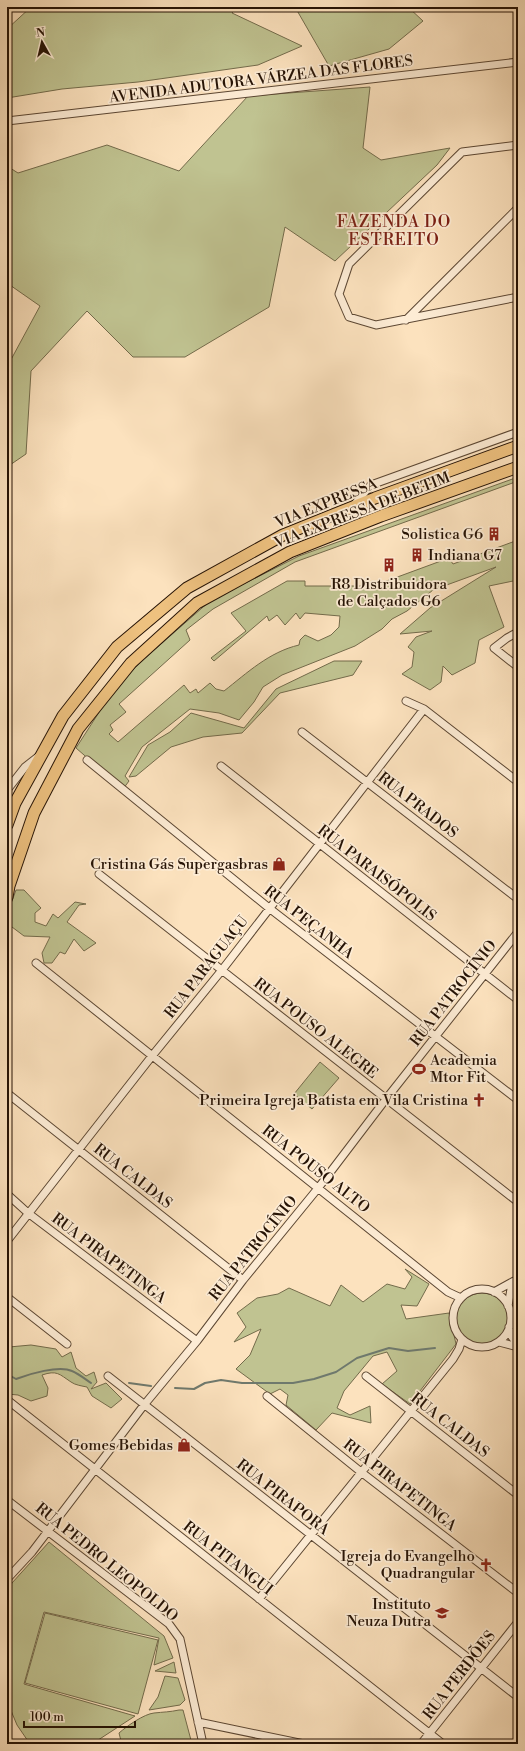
<svg xmlns="http://www.w3.org/2000/svg" width="525" height="1751" font-family="'Libre Bodoni',serif">
	<rect width="100%" height="100%" fill="#fce2be"/>
	<filter id="stains"><feTurbulence type="fractalNoise" baseFrequency=".005" numOctaves="4"/><feColorMatrix values="0 0 0 0 .2 0 0 0 0 .09 0 0 0 0 .02 0 0 0 .5 -.17"/></filter>
	<radialGradient id="worn" r=".72"><stop offset=".6" stop-color="#630" stop-opacity="0"/><stop offset="1" stop-color="#630" stop-opacity=".3"/></radialGradient>
	<!-- green -->
	<path fill="#c0c391" stroke="#736b4b" d="M31 7H237L232 13 302 46 258 65 138 82 62 89 7 98V29Z
		M295 7H408L423 21 389 49 329 66Z
		M370 87 363 148 381 160 450 148 437 165 335 261 285 227 269 307 185 357H133L87 311 31 371 26 454 7 467V367L40 306 7 283V166L18 173 107 145 179 171 248 96Z
		M518 477V481L295 562 213 609 186 630 190 640 119 704 126 712 110 725 113 730 109 734 118 742 184 685 190 693 196 689 198 693 210 683 216 689 224 691C247 673 269 652 299 645L300 640 305 635 318 641 331 635 339 627 340 616 305 613 300 619 296 613 285 625 277 615 269 621 267 616 214 661 211 658 246 631 231 613 287 581H305V586H373L449 558 453 564 518 540V580L489 586 504 627 479 640 475 663 452 675 443 666 441 682 430 690 402 674 412 667 414 652 408 647 416 637 432 631 400 634 430 608 496 567 433 590 407 611 392 619 382 629 355 646 282 675 263 687 254 702 239 720 219 713 190 709 142 747 125 776 129 781 123 789 76 748 116 686 145 658 210 601 299 556Z
		M334 661H362L353 675 280 693 242 733 203 737 171 747 136 776 129 777 148 745 170 732 191 713 244 728 276 689Z
		M16 890H24L41 908 35 913V922L46 926 53 914 58 918 75 902 86 904 79 905 67 922 96 943 84 951 74 939 65 954 60 952 52 963H44L42 953 50 937 24 936 8 924V912Z
		M320 1062 339 1078 312 1109 294 1094Z
		M405 1269 429 1284 417 1306 401 1305 406 1319 449 1313 456 1344 410 1404 382 1384 397 1371 387 1352 373 1356 344 1391 337 1408 350 1415 370 1406 371 1423 332 1413 316 1430 286 1405 288 1395 280 1389 270 1394 236 1369 250 1355 261 1329 234 1342 246 1327 237 1313 257 1298 278 1294 289 1288 330 1306 341 1285 363 1302 387 1284 405 1289 412 1277Z
		M456 1319a26 26 0 1 1 52 0a26 26 0 1 1-52 0Z
		M31 1345 56 1349 62 1357 71 1352 76 1368 86 1376 94 1372 97 1382 91 1389 106 1383 122 1399 111 1408 92 1396 87 1387C82 1386 75 1385 71 1382 59 1374 57 1370 42 1375L48 1388 47 1396 31 1401 18 1395 7 1394V1349L9 1347Z
		M49 1542 164 1636 173 1658 154 1665 159 1638 44 1612 24 1684 135 1716 92 1744H30L17 1725 7 1701V1592L12 1583Z
		M45 1613 158 1640 138 1714 25 1683Z
		M174 1662 176 1673 155 1671Z
		M165 1676 178 1678 185 1700 180 1705 149 1710 158 1697Z
		M179 1710H183L192 1744H137L130 1740 121 1741 119 1733C127 1726 144 1714 154 1713 163 1712 170 1712 179 1710Z"/>
	<g fill="none" stroke-linecap="round" stroke-linejoin="round">
		<!-- stream -->
		<path stroke="#6f796d" stroke-width="2" d="M7 1374 16 1379C29 1374 59 1365 72 1371 79 1374 85 1379 91 1383
			M129 1383 151 1386
			M175 1388 194 1389 205 1383 221 1380 242 1383H293L314 1379 336 1372 357 1358 389 1348 408 1351 435 1348"/>
		<!-- minor casing -->
		<g stroke="#5c4733" stroke-width="9">
			<path id="minor" d="M7 121 518 62
				M518 145 462 152 349 264 339 294 349 317 376 325 518 297
				M406 320 518 208
				M354 505 371 485 518 432
				M518 632 507 638 494 648 518 667
				M406 701 424 709 518 782
				M302 732 518 899
				M87 760 269 908 518 1100
				M221 766 518 1000
				M7 790 25 767 39 756
				M99 874 518 1202
				M36 963 448 1292 461 1298
				M7 1093 243 1280
				M7 1194 28 1213 197 1341
				M7 1241 152 1056 222 970 424 709
				M453 1318a29 29 0 1 1 58 0a29 29 0 1 1-58 0Z
				M494 1292 514 1281
				M7 1297 67 1344
				M508 1306 511 1289 518 1277
				M509 1327 512 1337 518 1345
				M499 1342 518 1347
				M108 1376 518 1697
				M366 1376 518 1495
				M267 1396 361 1472 518 1593
				M10 1402 443 1744
				M7 1500 169 1624 180 1639 203 1744
				M7 1579 32 1552 144 1405 197 1341 243 1280 319 1187 386 1099 518 932
				M259 1599 453 1359 459 1349 462 1339
				M198 1722 304 1744
				M421 1744 518 1622"/>
		</g>
		<!-- highway casing -->
		<g stroke="#261305" stroke-width="13">
			<path id="highway" d="M7 825 15 803 63 716 117 647 187 588 283 535 375 498 518 446
				M7 897 9 886 34 813 78 729 131 663 197 603 290 552 381 516 518 467"/>
		</g>
		<!-- minor -->
		<use href="#minor" stroke="#fdecd5" stroke-width="7"/>
		<!-- highway -->
		<use href="#highway" stroke="#eec17f" stroke-width="11"/>
	</g>
	<!-- icons -->
	<defs>
		<g id="building-bare" transform="scale(1.08)"><path d="M-4-6H4V6H1V3H-1V6H-4ZM-2.5-4.3h1.7v1.8h-1.7ZM.8-4.3h1.7v1.8H.8ZM-2.5-1h1.7V.8h-1.7ZM.8-1h1.7V.8H.8Z" fill="#8f2418" stroke="#fdecd5" stroke-width="2.5" paint-order="stroke"/></g>
		<g id="shop-bare" transform="scale(1.08)"><path d="M-5-2.5h2.3a2.7 3.5 0 0 1 5.4 0H5L5.5 6h-11ZM-1.5-2.5h3a1.5 2.3 0 0 0-3 0Z" fill="#8f2418" stroke="#fdecd5" stroke-width="2.5" paint-order="stroke"/></g>
		<g id="stadium-bare" transform="scale(1.08)"><path d="M0-5a6.5 5 0 1 0 0 10a6.5 5 0 1 0 0-10ZM-3.5-1.8h7v3.6h-7Z" fill="#8f2418" stroke="#fdecd5" stroke-width="2.5" paint-order="stroke"/></g>
		<g id="church-bare" transform="scale(1.08)"><path d="M-1.2-6h2.4v3.5h3.3v2.4h-3.3V6h-2.4V-.1h-3.3v-2.4h3.3Z" fill="#8f2418" stroke="#fdecd5" stroke-width="2.5" paint-order="stroke"/></g>
		<g id="school-bare" transform="scale(1.08)"><path d="M0-5L7-2L0 1L-7-2ZM-4 1L0 2.5L4 1V4Q0 6-4 4Z" fill="#8f2418" stroke="#fdecd5" stroke-width="2.5" paint-order="stroke"/></g>
	</defs>
	<g fill-rule="evenodd">
		<use href="#building-bare" x="494" y="534"/>
		<use href="#building-bare" x="417" y="555"/>
		<use href="#building-bare" x="389" y="565"/>
		<use href="#shop-bare" x="279" y="864"/>
		<use href="#stadium-bare" x="419" y="1069"/>
		<use href="#church-bare" x="479" y="1100"/>
		<use href="#shop-bare" x="184" y="1445"/>
		<use href="#church-bare" x="486" y="1565"/>
		<use href="#school-bare" x="442" y="1613"/>
	</g>
	<g text-anchor="middle" stroke-width="3.5" stroke-linejoin="round" paint-order="stroke">
		<!-- street labels -->
		<g font-size="15" fill="#261305" stroke="#fdecd5">
			<text transform="translate(261 79) rotate(-7)" y="5">AVENIDA ADUTORA VÁRZEA DAS FLORES</text>
			<text transform="translate(326 503) rotate(-22)" y="5">VIA EXPRESSA</text>
			<text transform="translate(362 510) rotate(-21)" y="5">VIA EXPRESSA DE BETIM</text>
			<text transform="translate(418 805) rotate(38)" y="5">RUA PRADOS</text>
			<text transform="translate(377 873) rotate(38)" y="5">RUA PARAISÓPOLIS</text>
			<text transform="translate(309 922) rotate(38)" y="5">RUA PEÇANHA</text>
			<text transform="translate(206 967) rotate(-52)" y="5">RUA PARAGUAÇU</text>
			<text transform="translate(453 993) rotate(-52)" y="5">RUA PATROCÍNIO</text>
			<text transform="translate(316 1028) rotate(38)" y="5">RUA POUSO ALEGRE</text>
			<text transform="translate(316 1169) rotate(38)" y="5">RUA POUSO ALTO</text>
			<text transform="translate(133 1176) rotate(38)" y="5">RUA CALDAS</text>
			<text transform="translate(253 1248) rotate(-51)" y="5">RUA PATROCÍNIO</text>
			<text transform="translate(109 1258) rotate(37)" y="5">RUA PIRAPETINGA</text>
			<text transform="translate(450 1425) rotate(38)" y="5">RUA CALDAS</text>
			<text transform="translate(400 1485) rotate(38)" y="5">RUA PIRAPETINGA</text>
			<text transform="translate(283 1497) rotate(38)" y="5">RUA PIRAPORA</text>
			<text transform="translate(228 1558) rotate(38)" y="5">RUA PITANGUI</text>
			<text transform="translate(107 1562) rotate(39)" y="5">RUA PEDRO LEOPOLDO</text>
			<text transform="translate(459 1675) rotate(-52)" y="5">RUA PERDÕES</text>
		</g>
		<!-- poi labels -->
		<g font-size="15" fill="#261305" stroke="#fdecd5" text-anchor="end">
			<text x="483" y="539">Solistica G6</text>
			<text x="428" y="560" text-anchor="start">Indiana G7</text>
			<text x="389" y="589" text-anchor="middle">R8 Distribuidora<tspan x="389" dy="17">de Calçados G6</tspan></text>
			<text x="268" y="869">Cristina Gás Supergasbras</text>
			<text x="430" y="1065" text-anchor="start">Academia<tspan x="430" dy="17">Mtor Fit</tspan></text>
			<text x="468" y="1105">Primeira Igreja Batista em Vila Cristina</text>
			<text x="173" y="1450">Gomes Bebidas</text>
			<text x="475" y="1561">Igreja do Evangelho<tspan x="475" dy="17">Quadrangular</tspan></text>
			<text x="431" y="1609">Instituto<tspan x="431" dy="17">Neuza Dutra</tspan></text>
		</g>
		<!-- neighbourhood labels -->
		<g font-size="16" letter-spacing="1" fill="#7a1f14" stroke="#fdecd5">
			<text x="394" y="227">FAZENDA DO<tspan x="394" dy="18">ESTREITO</tspan></text>
		</g>
	</g>
	<!-- margin -->
	<rect width="525" height="1751" fill="none" stroke="#fce2be" stroke-width="24"/>
	<rect x="8" y="8" width="509" height="1735" fill="none" stroke="#261305" stroke-width="2"/>
	<rect x="12" y="12" width="501" height="1727" fill="none" stroke="#261305"/>
	<!-- north arrow -->
	<g transform="translate(42 42) rotate(352)" stroke="#fdecd5" stroke-width="3" paint-order="stroke">
	<path d="M0-3L7 15L0 10L-7 15Z" fill="#261305"/>
	<text y="-6" font-size="11" font-weight="bold" text-anchor="middle" fill="#261305">N</text>
	</g>
	<!-- scale -->
	<path d="M24 1721v6h111v-6" fill="none" stroke="#261305" stroke-width="2"/>
	<text x="30" y="1721" font-size="12" fill="#261305" stroke="#fdecd5" stroke-width="3" paint-order="stroke">100 m</text>
	<rect width="100%" height="100%" filter="url(#stains)"/>
	<rect width="100%" height="100%" fill="url(#worn)"/>
</svg>
